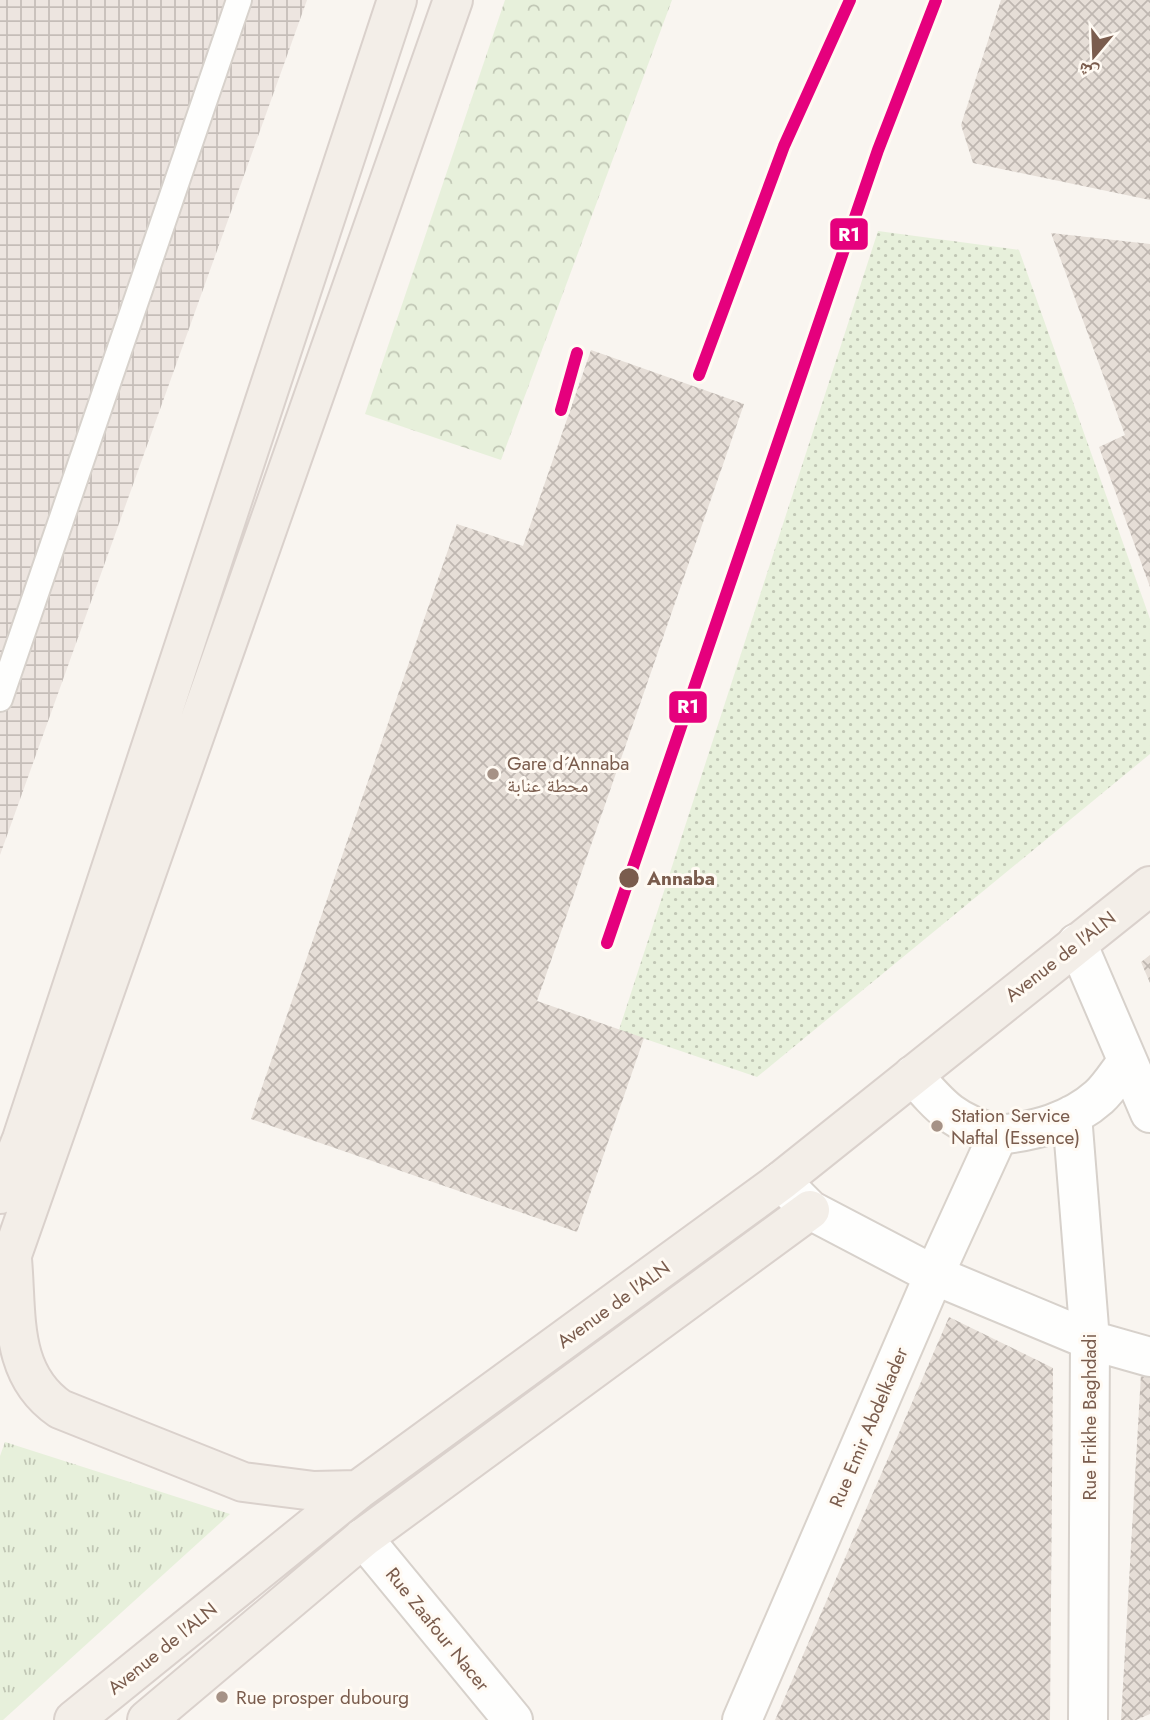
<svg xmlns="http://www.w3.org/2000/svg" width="1150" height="1720" font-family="Jost,'Noto Naskh Arabic',sans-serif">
	<defs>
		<pattern id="industrial-grid" width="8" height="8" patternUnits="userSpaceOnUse" patternTransform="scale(1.75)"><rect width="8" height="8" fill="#ede5e0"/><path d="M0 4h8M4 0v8" fill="none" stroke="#c5bdb8"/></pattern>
		<pattern id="grass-tufts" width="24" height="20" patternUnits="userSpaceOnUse" patternTransform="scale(1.75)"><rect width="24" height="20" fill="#e7f0db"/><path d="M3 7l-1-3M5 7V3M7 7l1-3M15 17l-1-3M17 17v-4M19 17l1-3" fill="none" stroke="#c0c6b4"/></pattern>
		<pattern id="park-crowns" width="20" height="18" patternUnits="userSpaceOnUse" patternTransform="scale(1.75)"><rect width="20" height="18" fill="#e7f0db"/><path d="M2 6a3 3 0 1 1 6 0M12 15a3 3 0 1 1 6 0" fill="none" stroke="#c0c6b4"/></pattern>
		<pattern id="garden-dots" width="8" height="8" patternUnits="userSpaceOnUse" patternTransform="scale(1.75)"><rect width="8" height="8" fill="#e7f0db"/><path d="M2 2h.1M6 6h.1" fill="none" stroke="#c0c6b4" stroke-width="1.8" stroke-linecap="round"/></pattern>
		<pattern id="building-cross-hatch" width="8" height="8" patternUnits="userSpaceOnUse" patternTransform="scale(1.75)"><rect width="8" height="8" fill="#e6ded7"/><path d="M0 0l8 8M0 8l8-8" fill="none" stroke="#bfb7b1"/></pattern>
	</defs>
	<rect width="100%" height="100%" fill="#f9f5f0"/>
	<!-- industrial -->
	<path fill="url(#industrial-grid)" d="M0 0H307L0 855Z"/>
	<!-- grass -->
	<path fill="url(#grass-tufts)" d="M5 1442 230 1514 3 1720H0V1456Z"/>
	<!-- park -->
	<path fill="url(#park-crowns)" d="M505 0H672L501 460 365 414Z"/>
	<!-- garden -->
	<path fill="url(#garden-dots)" d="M878 231 1019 250 1150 619V754L757 1077 619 1030Z"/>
	<!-- building -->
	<path fill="url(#building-cross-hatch)" d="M1001 0H1150V200L973 163 961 125Z
		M1051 233 1150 244V587L1099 447 1125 435Z
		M591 350 744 404 537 1001 644 1038 577 1232 251 1119 457 524 523 546Z
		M1150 955V983L1141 962Z
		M949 1317 1053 1368 1050 1720H775Z
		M1141 1374 1150 1375V1714L1136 1720H1121Z"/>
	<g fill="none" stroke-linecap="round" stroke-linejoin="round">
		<!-- lane casing -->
		<g stroke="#d7d1cb" stroke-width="28">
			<path id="lane" d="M0 699 239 0"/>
		</g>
		<!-- street casing -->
		<g stroke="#d7d1cb" stroke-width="42">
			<path id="street" d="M1077 943 1150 1113
				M1072 1115 1090 1340 1088 1720
				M998 1135C1035 1131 1071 1122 1099 1097 1110 1087 1118 1073 1127 1062
				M781 1181 810 1210 934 1275 1090 1340 1150 1357
				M363 1538 513 1720"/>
		</g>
		<!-- secondary casing -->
		<g stroke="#d9d2cb" stroke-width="42">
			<path id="secondary" d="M742 1720 934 1275 998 1135C954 1122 942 1109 913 1075"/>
		</g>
		<!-- primary casing -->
		<g stroke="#dad1cc" stroke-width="42">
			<path id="primary" d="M0 1194 22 1139 397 0
				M12 1259C17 1315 9 1374 60 1409L243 1482 314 1491 358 1490
				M0 1289 453 0
				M74 1720 358 1490 781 1181 1150 886
				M147 1720 363 1538 810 1210"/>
		</g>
		<!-- lane -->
		<use href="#lane" stroke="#fefefd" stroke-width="24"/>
		<!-- street -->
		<use href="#street" stroke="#fefefd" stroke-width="38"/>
		<!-- secondary -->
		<use href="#secondary" stroke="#fefefd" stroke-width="38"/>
		<!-- primary -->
		<use href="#primary" stroke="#f3eee8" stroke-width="38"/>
		<!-- rail casing -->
		<g stroke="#e6e3e7" stroke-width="8">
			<path id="rail" d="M699 375 784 146 850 0
				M607 943 878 150 936 0"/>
		</g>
		<!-- rail -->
		<use href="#rail" stroke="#fffaf3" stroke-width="5" stroke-dasharray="16" stroke-linecap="butt"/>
		<!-- rail-1 casing -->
		<g stroke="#fffaf3" stroke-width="18">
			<path id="rail-1" d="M699 375 784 146 850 0
				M561 410 577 353
				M607 943 878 150 936 0"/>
		</g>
		<!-- rail-1 -->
		<use href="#rail-1" stroke="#e5007d" stroke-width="12"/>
	</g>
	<!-- markers -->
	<g fill="#a69286" stroke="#fffaf3" stroke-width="2.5">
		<circle cx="493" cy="774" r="7"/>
		<circle cx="937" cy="1126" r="7"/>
		<circle cx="222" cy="1697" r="7"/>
	</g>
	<circle fill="#7a5c4d" stroke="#fffaf3" stroke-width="2.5" cx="629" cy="878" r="11"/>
	<g text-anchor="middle" stroke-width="6" stroke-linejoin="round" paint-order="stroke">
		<!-- poi labels -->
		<g font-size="19" fill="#7a5c4d" stroke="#fffaf3" text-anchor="start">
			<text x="507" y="770">Gare d´Annaba<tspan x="507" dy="22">محطة عنابة</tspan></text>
			<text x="951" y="1122">Station Service<tspan x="951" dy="22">Naftal (Essence)</tspan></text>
			<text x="236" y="1704">Rue prosper dubourg</text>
		</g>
		<!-- stop labels -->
		<g font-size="19" font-weight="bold" fill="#7a5c4d" stroke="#fffaf3" text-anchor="start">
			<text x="647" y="885">Annaba</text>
		</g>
		<!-- street labels -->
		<g font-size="19" fill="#7a5c4d" stroke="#fffaf3">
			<text transform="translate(1060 956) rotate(-38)" y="7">Avenue de l'ALN</text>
			<text transform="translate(613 1304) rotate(-36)" y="7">Avenue de l'ALN</text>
			<text transform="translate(1089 1417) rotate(-90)" y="7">Rue Frikhe Baghdadi</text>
			<text transform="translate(868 1427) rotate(-67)" y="7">Rue Emir Abdelkader</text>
			<text transform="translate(438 1629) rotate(51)" y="7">Rue Zaafour Nacer</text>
			<text transform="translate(162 1648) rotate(-39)" y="7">Avenue de l'ALN</text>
		</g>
	</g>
	<g stroke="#fffaf3" stroke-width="2.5">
		<rect x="829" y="217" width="40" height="34" rx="7" fill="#e5007d"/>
		<rect x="668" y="690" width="40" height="34" rx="7" fill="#e5007d"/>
	</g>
	<g font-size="19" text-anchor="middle" font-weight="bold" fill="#fff">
		<text x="849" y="241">R1</text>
		<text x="688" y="713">R1</text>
	</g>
	<!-- north arrow -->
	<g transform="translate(1094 56) rotate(199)" stroke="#fffaf3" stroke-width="5" paint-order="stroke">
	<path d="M0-5L12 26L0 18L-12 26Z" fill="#7a5c4d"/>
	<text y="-10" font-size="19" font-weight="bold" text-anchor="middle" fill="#7a5c4d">ش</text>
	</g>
</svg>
